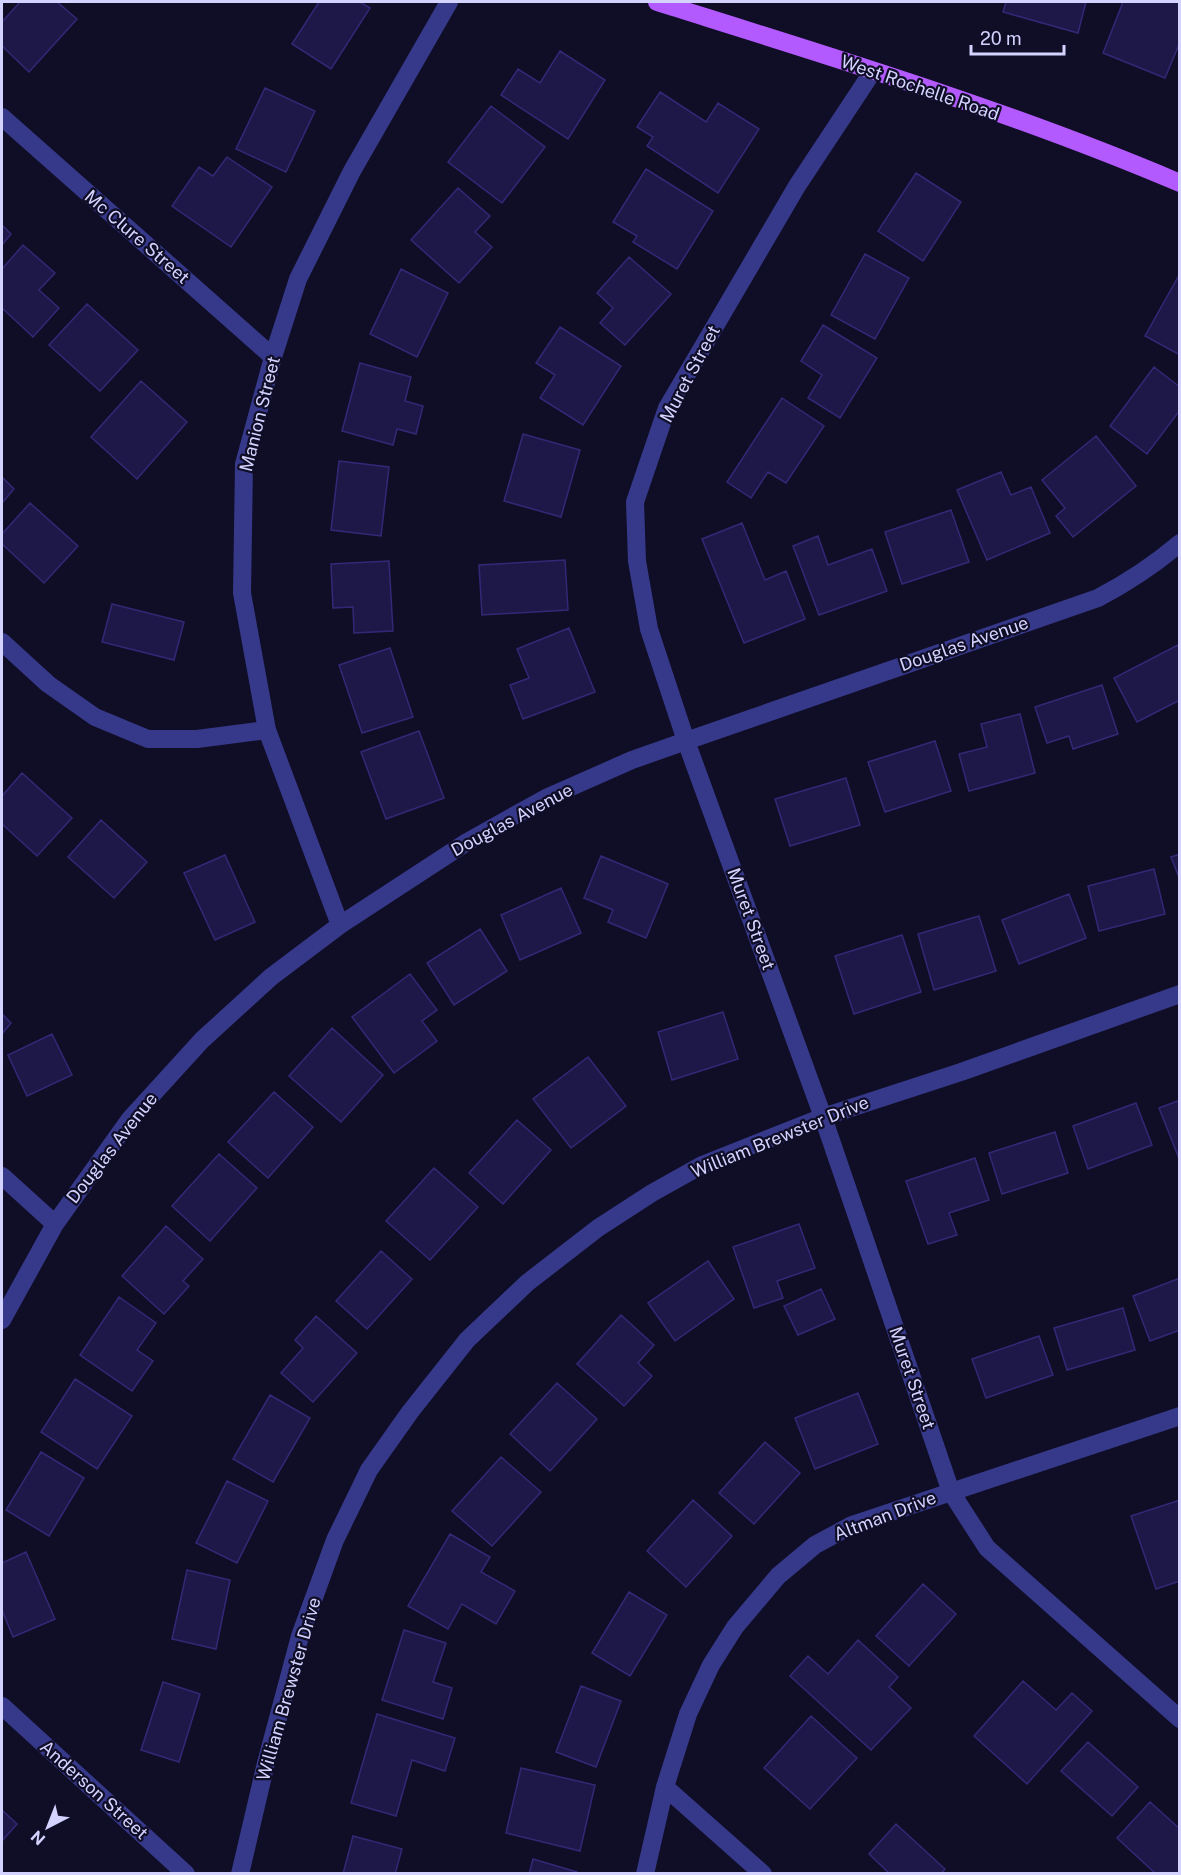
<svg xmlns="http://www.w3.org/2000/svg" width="1181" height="1875" font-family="'Public Sans',sans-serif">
	<rect width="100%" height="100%" fill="#100d27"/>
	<!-- building -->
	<path fill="#1e1849" stroke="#322976" stroke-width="1.5" d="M20 2H57L77 19 29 72 2 46V22Z
		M319 2H360L370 8 331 69 292 44Z
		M1006 2H1086L1078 33 1003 12Z
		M1123 2H1180V42L1165 78 1103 53Z
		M560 51 605 80 568 139 501 95 518 69 540 83Z
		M265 88 315 111 286 172 236 149Z
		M660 92 706 122 718 103 759 129 718 193 647 146 653 137 637 127Z
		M491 106 545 147 502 203 448 162Z
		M227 157 272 187 231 247 172 206 199 167 213 176Z
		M646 169 713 211 677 269 633 242 637 236 613 222Z
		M916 173 961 202 923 261 878 231Z
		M458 188 490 216 475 232 492 247 459 283 411 240Z
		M2 225 11 234 2 245Z
		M23 245 55 273 39 290 59 308 33 337 2 308V269Z
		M865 254 909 278 875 339 831 315Z
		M629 257 671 294 625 345 600 323 613 308 597 293Z
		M401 269 448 293 417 357 370 334Z
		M1178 277H1180V355L1145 336Z
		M87 304 138 350 100 391 49 345Z
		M823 325 877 358 840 418 808 398 822 375 801 361Z
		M560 327 621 366 583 425 540 398 555 375 536 363Z
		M360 363 411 377 405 401 423 406 416 434 397 429 393 445 342 431Z
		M1154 367 1180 387V410L1147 454 1110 426Z
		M141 381 187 422 137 479 91 437Z
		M782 398 824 426 786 483 768 472 751 498 727 482Z
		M523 434 580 450 561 517 504 501Z
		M1096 436 1136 486 1073 537 1056 516 1065 508 1042 480Z
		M339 461 389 467 381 536 331 530Z
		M1001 472 1011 495 1031 487 1050 533 987 560 957 490Z
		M2 477 14 489 2 503Z
		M30 503 78 546 44 583 2 544V534Z
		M951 510 969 562 902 584 885 532Z
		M742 523 765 580 786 571 805 619 744 643 702 539Z
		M818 536 828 565 872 549 887 591 819 615 793 546Z
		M565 560 568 610 482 615 479 565Z
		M389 561 393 631 354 633 353 607 333 608 331 564Z
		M112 604 184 622 174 660 102 642Z
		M569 628 595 692 523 719 510 685 529 678 517 649Z
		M1178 645 1180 648V700L1137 722 1114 678Z
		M390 648 413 717 362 733 339 665Z
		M1102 685 1118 734 1073 749 1069 736 1047 743 1035 707Z
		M1020 714 1035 773 969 791 959 754 987 747 981 724Z
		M419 731 444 798 386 819 361 752Z
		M935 741 951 791 885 812 868 762Z
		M22 773 72 818 37 856 2 824V796Z
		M846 778 860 825 790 846 775 799Z
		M101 820 147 862 114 898 68 857Z
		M1180 854V880L1171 857Z
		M225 855 255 922 215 940 184 873Z
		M601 856 668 884 646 938 608 922 613 910 584 898Z
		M1154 869 1165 914 1099 931 1088 886Z
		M561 888 581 933 520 960 501 915Z
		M1069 894 1086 938 1019 964 1002 920Z
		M979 916 996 971 934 990 918 934Z
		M480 929 507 971 454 1005 427 963Z
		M902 935 921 992 854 1014 835 956Z
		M410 974 437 1010 422 1021 437 1041 394 1073 352 1017Z
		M723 1012 738 1059 672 1080 658 1032Z
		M2 1014 11 1023 2 1034Z
		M332 1028 383 1075 341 1122 289 1076Z
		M52 1034 72 1075 27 1096 8 1055Z
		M588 1057 626 1106 571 1148 533 1099Z
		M274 1092 313 1127 268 1178 228 1142Z
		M1180 1100V1161L1159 1108Z
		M1136 1103 1152 1145 1088 1169 1073 1126Z
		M517 1120 551 1150 503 1204 469 1173Z
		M1055 1132 1068 1173 1002 1194 989 1153Z
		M219 1154 257 1188 210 1241 172 1206Z
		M975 1158 989 1200 949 1213 957 1235 928 1244 906 1181Z
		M434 1168 478 1207 430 1260 386 1221Z
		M799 1224 815 1268 777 1281 783 1298 754 1308 733 1247Z
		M166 1226 203 1259 183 1281 189 1286 164 1314 122 1276Z
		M381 1251 412 1279 367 1329 336 1301Z
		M708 1261 734 1299 675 1341 648 1303Z
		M1180 1278V1330L1150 1341 1133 1296Z
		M821 1289 835 1319 798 1335 784 1306Z
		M119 1297 156 1323 137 1350 153 1361 132 1391 80 1355Z
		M1123 1308 1135 1350 1067 1370 1054 1328Z
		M621 1315 654 1345 638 1363 652 1376 624 1406 577 1364Z
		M316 1316 357 1353 313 1402 281 1373 303 1348 295 1340Z
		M1039 1336 1053 1375 986 1398 972 1359Z
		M75 1379 132 1416 97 1469 41 1432Z
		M557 1383 597 1419 550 1471 510 1434Z
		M858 1393 878 1444 815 1469 795 1418Z
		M270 1395 310 1418 273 1482 233 1459Z
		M765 1442 800 1473 754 1524 719 1493Z
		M41 1452 84 1478 49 1536 6 1510Z
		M501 1457 541 1492 492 1546 452 1511Z
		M227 1481 268 1501 237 1563 196 1543Z
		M693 1500 732 1536 686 1587 647 1551Z
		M1180 1500V1581L1156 1589 1131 1516Z
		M450 1534 490 1557 481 1572 515 1591 496 1624 462 1604 448 1629 408 1606Z
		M26 1552 55 1619 13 1637 2 1610V1563Z
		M187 1570 230 1580 216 1649 172 1639Z
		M923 1584 956 1614 909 1666 876 1636Z
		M629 1592 667 1615 630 1676 592 1653Z
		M404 1630 446 1643 433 1682 452 1688 443 1719 382 1700Z
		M858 1640 898 1677 889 1687 911 1708 871 1750 790 1676 808 1656 828 1674Z
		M1023 1681 1056 1710 1072 1693 1092 1711 1027 1784 974 1736Z
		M163 1682 200 1694 179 1762 141 1750Z
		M581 1686 621 1701 596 1767 556 1752Z
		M377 1714 455 1738 445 1771 412 1760 396 1816 351 1803Z
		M811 1716 857 1758 810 1809 764 1768Z
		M1088 1742 1138 1787 1112 1816 1061 1771Z
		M521 1768 595 1785 580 1851 506 1833Z
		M1150 1802 1180 1829V1874H1156L1117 1838Z
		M2 1810 17 1824 2 1841Z
		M896 1824 945 1869 941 1874H890L869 1854Z
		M353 1836 402 1849 395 1874H343Z
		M533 1859 577 1872 576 1874H529Z"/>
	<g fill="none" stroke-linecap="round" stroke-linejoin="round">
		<!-- minor -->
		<path stroke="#363989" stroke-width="18" d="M873 71 797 186 667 408 635 502 637 561 649 629 686 741 823 1117 951 1492 987 1548 1180 1719
			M2 117 273 357
			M2 642 48 684 95 717 148 739H197L267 730
			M340 925 267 730 242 593 244 464 273 357 298 279 352 171 449 2
			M2 1176 55 1224
			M2 1320 55 1224 130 1119 202 1040 271 977 340 925 467 842 546 798 632 760 686 741 1098 598C1128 582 1154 565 1180 543
			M2 1706 186 1874
			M665 1787 763 1874
			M240 1874 266 1763 300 1636 335 1540 369 1470 410 1412 467 1340 527 1283 598 1228 652 1193 702 1165 823 1117 961 1072 1180 994
			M645 1874 665 1787 688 1714 711 1665 735 1627 778 1576 815 1545 852 1525 1180 1416"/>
		<!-- major -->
		<path stroke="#b35aff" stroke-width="18" d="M657 2C832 57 1011 111 1180 183"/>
	</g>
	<g text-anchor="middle" stroke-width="4.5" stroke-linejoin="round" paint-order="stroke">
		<!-- street labels -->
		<g font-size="18" fill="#d4d3ff" stroke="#100d27">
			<text transform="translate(920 88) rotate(19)" y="6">West Rochelle Road</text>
			<text transform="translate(137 237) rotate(41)" y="6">Mc Clure Street</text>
			<text transform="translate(690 374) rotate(-62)" y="6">Muret Street</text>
			<text transform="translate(260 414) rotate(-76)" y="6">Manion Street</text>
			<text transform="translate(964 644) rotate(-19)" y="6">Douglas Avenue</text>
			<text transform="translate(512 820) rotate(-28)" y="6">Douglas Avenue</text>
			<text transform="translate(751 919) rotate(70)" y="6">Muret Street</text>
			<text transform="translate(780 1137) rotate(-22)" y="6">William Brewster Drive</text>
			<text transform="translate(112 1148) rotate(-52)" y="6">Douglas Avenue</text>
			<text transform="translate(912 1378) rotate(71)" y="6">Muret Street</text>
			<text transform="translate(885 1516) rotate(-21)" y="6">Altman Drive</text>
			<text transform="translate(289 1689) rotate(-74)" y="6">William Brewster Drive</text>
			<text transform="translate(94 1790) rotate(42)" y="6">Anderson Street</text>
		</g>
	</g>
	<!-- border -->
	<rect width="1181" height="1875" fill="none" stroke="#d4d3ff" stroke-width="6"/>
	<!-- north arrow -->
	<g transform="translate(48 1827) rotate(222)" stroke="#100d27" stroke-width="4.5" paint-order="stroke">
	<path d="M0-4.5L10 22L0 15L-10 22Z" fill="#d4d3ff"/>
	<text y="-9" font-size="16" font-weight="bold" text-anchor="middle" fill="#d4d3ff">N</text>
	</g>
	<!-- scale -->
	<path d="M971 45v9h93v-9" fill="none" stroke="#d4d3ff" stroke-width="3"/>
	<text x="980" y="45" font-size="18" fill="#d4d3ff" stroke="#100d27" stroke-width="4.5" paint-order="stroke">20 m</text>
</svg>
